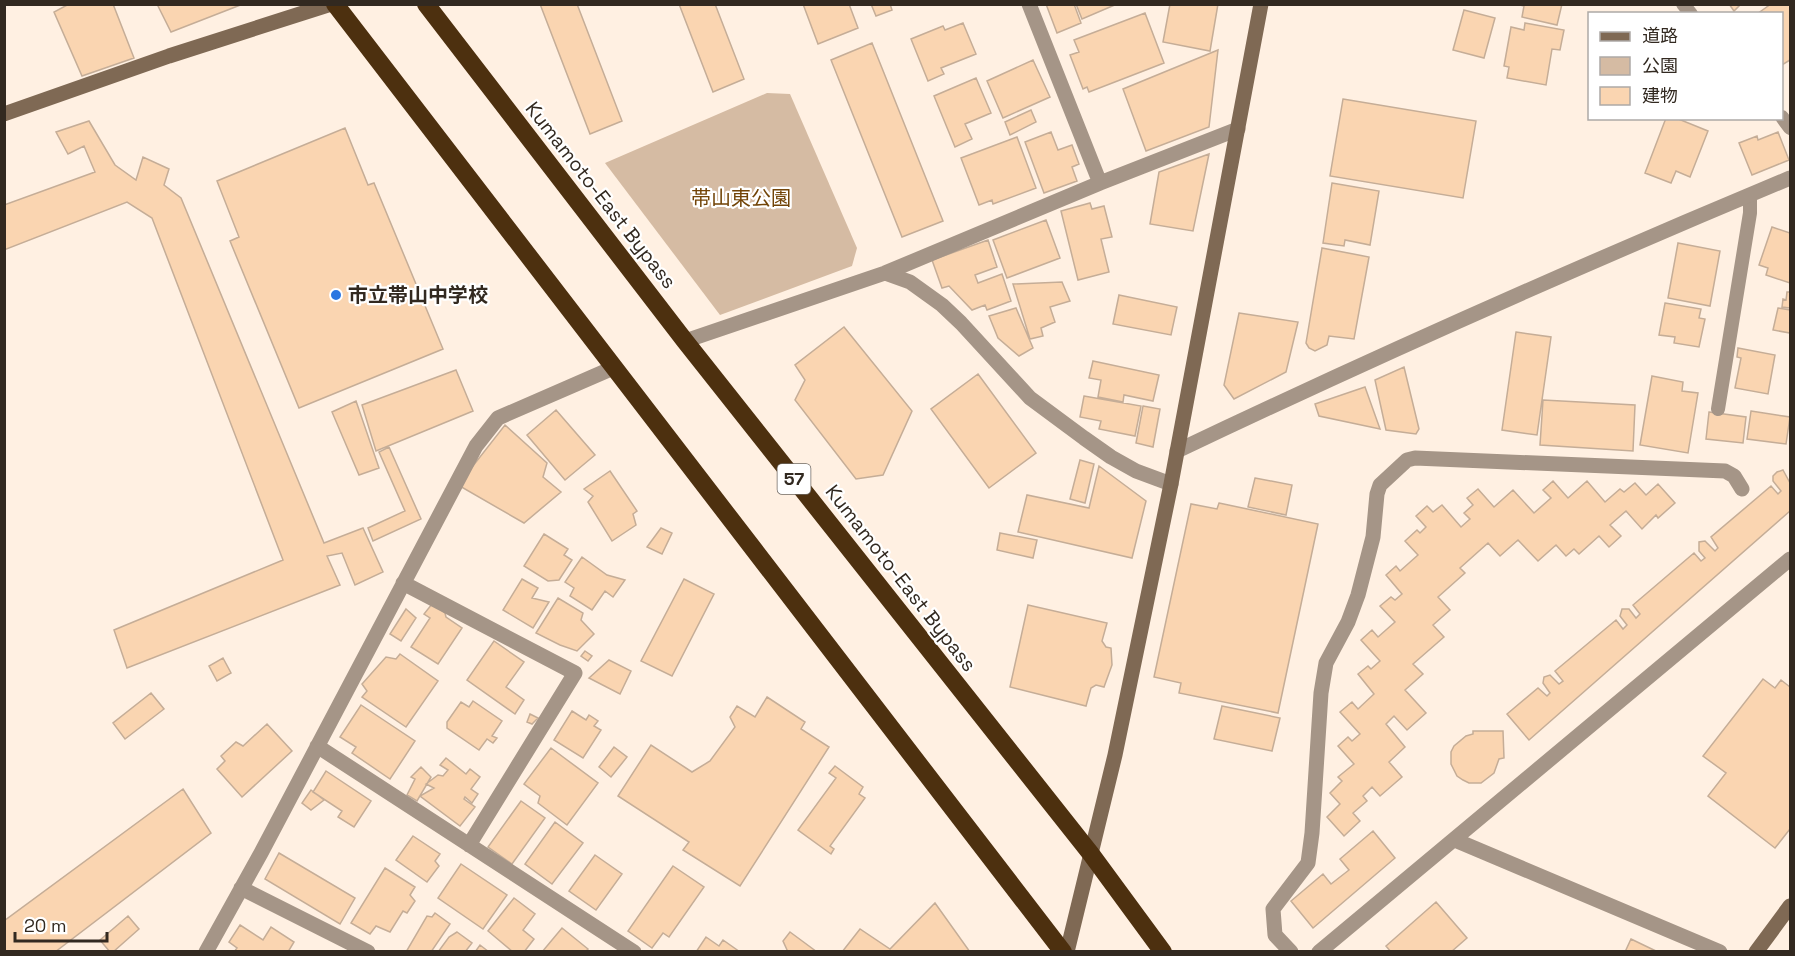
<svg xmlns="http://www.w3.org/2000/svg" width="1795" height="956" font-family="'Space Grotesk','Noto Sans JP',sans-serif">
	<rect width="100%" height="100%" fill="#fff0e2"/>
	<!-- green -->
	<path fill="#d5bba3" d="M767 93 790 94 857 248 852 266 720 315 605 163Z"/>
	<!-- building -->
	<path fill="#fad5b1" stroke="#c5ad97" stroke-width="1.5" d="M69 4H113L134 58 82 76 54 12Z
		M157 4H243L171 32Z
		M540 4H577L622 121 590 134Z
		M679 4H715L744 79 713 92Z
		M803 4H849L858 28 818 44Z
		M871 4H890L892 10 876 16Z
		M1046 4H1074L1081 23 1057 33Z
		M1076 4H1117L1082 19Z
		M1170 4H1218L1210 51 1163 42Z
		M1562 4 1557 25 1522 17 1524 6 1520 5Z
		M1729 4H1741L1734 11Z
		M1771 4H1790V60L1782 65V14H1757Z
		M1464 10 1495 18 1484 58 1453 50Z
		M1145 13 1164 63 1089 92 1087 87 1083 89 1070 55 1079 52 1074 40Z
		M963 23 976 54 941 68 944 74 928 81 911 39 943 26 945 30Z
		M1525 23 1564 30 1560 50 1552 49 1546 85 1507 78 1509 67 1504 66 1511 27 1524 30Z
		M872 43 943 221 902 237 831 60Z
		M1218 50 1209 127 1146 151 1123 89Z
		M1033 60 1050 97 1003 118 987 81Z
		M976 78 991 113 965 124 972 139 955 147 934 96Z
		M1343 99 1476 121 1463 198 1330 176Z
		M1031 110 1036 122 1010 135 1005 122Z
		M1666 118H1676L1708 131 1690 177 1676 171 1671 183 1645 173Z
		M89 121 115 165 136 180 143 157 169 169 164 185 181 198 324 543 363 528 383 572 355 585 342 553 327 556 340 585 127 668 114 630 283 560 152 218 127 202 4 250V205L95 172 84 146 68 154 56 132Z
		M345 128 368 185 374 183 443 349 299 408 230 241 239 237 217 181Z
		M1051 132 1058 150 1072 145 1079 164 1072 167 1077 181 1044 193 1025 142Z
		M1778 132 1789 160 1752 175 1739 143 1757 136 1758 140Z
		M1017 137 1036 188 993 204 992 200 979 205 961 158Z
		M1209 154 1193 231 1150 224 1159 172Z
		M1332 183 1379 191 1370 245 1345 240 1344 246 1323 243Z
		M1090 203 1092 209 1104 206 1112 237 1101 239 1109 272 1078 280 1061 211Z
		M1046 220 1060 258 1007 278 993 240Z
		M1772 227 1790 233V283L1766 275 1768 268 1759 265Z
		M988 240 997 267 975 275 978 283 1002 274 1011 301 987 310 985 305 972 310 949 286 942 288 932 260Z
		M1678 243 1720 251 1710 306 1668 298Z
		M1322 248 1369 257 1354 339 1329 336 1327 345 1315 351 1309 348 1306 343Z
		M1062 282 1070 301 1050 307 1055 322 1041 328 1043 336 1030 339 1013 284Z
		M1787 292H1790V308L1782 307 1783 299 1786 300Z
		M1119 295 1177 307 1171 335 1113 324Z
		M1665 303 1701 309 1699 318 1705 319 1699 347 1674 343 1675 337 1659 335Z
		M1016 308 1033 348 1019 356 998 338 989 316Z
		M1778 308 1790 310V333L1773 330Z
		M1239 313 1298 322 1286 372 1234 399 1224 385Z
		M844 327 912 411 883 475 856 479 795 400 805 380 795 365Z
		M1516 332 1551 337 1537 435 1502 430Z
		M1738 348 1775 355 1768 394 1735 388 1741 358 1737 357Z
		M1093 361 1159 375 1153 401 1124 395 1123 402 1098 397 1101 380 1089 378Z
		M1404 367 1419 429 1416 434 1386 430 1375 380Z
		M456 370 473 411 376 451 362 405Z
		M978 374 1036 453 989 488 931 409Z
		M1652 376 1683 382 1682 391 1698 393 1688 453 1640 445Z
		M1365 387 1380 429 1319 416 1315 404Z
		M1084 396 1141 406 1135 436 1099 429 1101 421 1080 417Z
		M1543 400 1635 405 1633 451 1540 445Z
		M356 401 379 468 359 475 332 412Z
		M1143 406 1160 409 1153 447 1136 443Z
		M556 410 595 455 565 480 527 435Z
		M1751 411 1790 417 1786 444 1747 439Z
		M1709 412 1746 417 1743 443 1706 439Z
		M505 425 547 463 543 477 561 492 524 523 458 485Z
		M389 447 421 519 373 541 368 528 405 511 379 452Z
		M1080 460 1094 464 1085 503 1070 499Z
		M1099 466 1146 501 1132 558 1018 532 1027 495 1089 508Z
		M1783 470 1790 483V511L1529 740 1507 714 1538 688 1547 696 1550 693 1543 683 1544 677 1550 675 1559 684 1563 681 1555 671 1616 620 1623 629 1627 625 1620 616 1622 609H1629L1636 618 1640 614 1633 605 1694 553 1701 561 1705 558 1699 551V542L1705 541 1715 551 1718 548 1711 537 1771 486 1778 494 1781 491 1773 481V476L1777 472Z
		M610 471 637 511 633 514 636 525 612 541 588 502 593 496 584 489Z
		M1255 478 1292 485 1286 515 1248 507Z
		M1553 481 1568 498 1587 481 1605 502 1620 489 1624 492 1635 483 1646 495 1658 484 1675 503 1658 518 1656 515 1642 529 1626 511 1610 525 1621 536 1609 547 1599 536 1579 554 1574 549 1566 556 1556 545 1538 561 1518 540 1500 556 1488 543 1460 568 1465 573 1438 597 1450 610 1433 625 1444 637 1413 664 1423 674 1405 690 1426 713 1407 730 1394 716 1386 724 1405 747 1389 762 1402 777 1380 796 1372 787 1363 796 1367 801 1353 813 1360 821 1344 836 1327 817 1340 804 1330 793 1342 781 1338 777 1354 764 1338 746 1348 737 1352 741 1360 734 1340 712 1352 702 1358 709 1374 694 1358 674 1368 666 1371 669 1380 661 1361 640 1372 630 1378 637 1395 622 1380 606 1391 597 1395 600 1402 594 1386 575 1396 566 1400 571 1418 555 1405 541 1417 530 1420 533 1426 527 1416 516 1427 506 1433 512 1442 505 1461 527 1470 519 1464 513 1473 505 1467 498 1478 489 1494 507 1513 490 1534 513 1551 498 1543 490Z
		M1219 503 1318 524 1278 713 1179 693 1181 683 1154 677 1191 504 1217 509Z
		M661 528 672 533 662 554 647 547Z
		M1000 533 1037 540 1033 558 997 550Z
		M544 534 568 549 564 555 572 560 559 580 548 581 524 566Z
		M582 557 607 575 625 580 613 597 605 591 592 610 570 596 574 588 565 582Z
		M522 579 538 588 532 598 549 602 533 628 503 610Z
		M684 579 714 594 672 676 641 661Z
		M558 598 583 613 581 620 594 634 577 651 560 645 536 633Z
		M432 604 445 613 446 617 462 628 438 664 411 647 430 618 424 614Z
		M1028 605 1107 623 1102 641 1106 647 1111 648 1112 665 1104 687 1096 685 1091 688 1086 706 1010 687Z
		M406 609 416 618 401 641 390 634Z
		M494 641 524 662 506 687 524 700 515 714 467 680Z
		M585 651 592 656 588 661 581 656Z
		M400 654 438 681 406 727 362 697 367 691 362 684 386 657 396 659Z
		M223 658 231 673 217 681 209 666Z
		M609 660 631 671 620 694 589 678Z
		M1763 679 1775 688 1781 680 1790 687V829L1775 848 1708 796 1726 773 1703 756Z
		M151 693 164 709 125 739 113 723Z
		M767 697 805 722 801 729 829 747 740 886 683 850 689 842 618 796 651 745 692 772 710 761 735 727 730 717 737 706 755 717Z
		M473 701 502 721 492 736 497 738 493 743 487 739 479 750 447 728V722L461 702 469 707Z
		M361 705 415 741 390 779 352 753 356 747 340 737Z
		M1222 706 1280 718 1272 751 1214 739Z
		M572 711 586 720 589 715 598 721 594 726 601 730 583 758 554 740Z
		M530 714 538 718 532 724 527 722Z
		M267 724 292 751 242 797 217 769 225 761 221 756 236 742 243 746Z
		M1473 731H1503L1504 758 1499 759 1494 773 1481 783H1469L1463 780 1457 776 1451 764V752L1454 746 1466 736 1473 734Z
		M614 747 627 757 611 777 599 767Z
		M551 748 598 783 567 825 538 803 540 796 524 784Z
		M446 758 466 774 470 769 480 777 471 789 478 794 472 803 465 797 464 799 475 807 460 826 420 796 434 788 426 784 438 775 443 776 448 770 440 765Z
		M835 766 863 787 859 794 865 798 830 846 834 849 831 854 798 830 836 778 829 773Z
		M421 767 431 777 417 801 407 795 415 779 411 777Z
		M326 771 371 801 354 827 338 817 342 811 313 792Z
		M183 789 211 833 55 952H4V921Z
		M311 790 324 800 311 810 302 803Z
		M521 801 545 818 512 864 488 847Z
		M555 822 583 843 552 884 525 864Z
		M1373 831 1395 858 1313 928 1291 901 1323 874 1331 884 1349 870 1340 859Z
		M413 836 440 854 435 861 439 866 427 882 396 860Z
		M279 853 355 898 340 924 265 879Z
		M595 855 622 874 596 910 569 891Z
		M461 864 507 895 483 929 438 898Z
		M673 866 704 887 669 937 663 933 652 948 628 931Z
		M385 868 415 887 410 895 415 901 407 913 403 911 390 932 376 926 370 934 351 923Z
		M514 898 535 914 523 930 534 939 524 952H513L488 931Z
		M1436 902 1467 938 1451 952H1391L1386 946Z
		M935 903 970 952H842L860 929 890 949Z
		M435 913 450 924 431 952H406L427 916 432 917Z
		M128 916 139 929 113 952H110L100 940Z
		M240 925 263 940 271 927 294 942 288 952H234L237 948 229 942Z
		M562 928 588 949 585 952H542Z
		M457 932 472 943 465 952H438L449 937Z
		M790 932 817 952H788L783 941Z
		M706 937 719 946 723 940 740 952H696Z
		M1631 939 1658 952H1625Z
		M480 945 489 952H475Z"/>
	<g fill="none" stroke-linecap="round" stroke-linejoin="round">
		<!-- lane -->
		<path stroke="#a59587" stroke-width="14" d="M1683 4 1691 14
			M1782 117 1790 128
			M1718 409 1750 213V195"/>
		<!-- street -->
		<path stroke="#a59587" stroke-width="15" d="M1029 4 1100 183
			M885 273 910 282 942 305 961 323 1030 398 1084 438 1111 457 1136 471 1171 484
			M685 341 885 273 1100 183 1238 129
			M1177 451C1379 355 1584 264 1790 178
			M403 583 575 673 469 845
			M317 746 634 952
			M1455 840 1720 952
			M241 888 368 952
			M206 952 261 853 476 446 498 418 613 368
			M1291 952 1275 935 1273 909 1308 863 1312 833 1321 693 1326 663 1348 622 1358 595 1373 537 1377 494 1380 485 1407 460 1415 458 1725 471 1734 476 1742 489
			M1319 952 1790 559"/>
		<!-- secondary -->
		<path stroke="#7f6954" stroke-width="15" d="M4 114 169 56 331 4
			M1067 952 1115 755 1171 484 1261 4
			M1756 952 1790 906"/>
		<!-- highway -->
		<path stroke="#4d300f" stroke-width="18" d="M335 4 1063 952
			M426 4 685 341 1091 854 1163 952"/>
	</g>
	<!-- markers -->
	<circle fill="#2a76e1" stroke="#fff" stroke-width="2" cx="336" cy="295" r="6"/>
	<g text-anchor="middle" stroke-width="4.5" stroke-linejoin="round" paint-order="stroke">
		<!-- shield labels -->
		<rect fill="#fff" stroke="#706963" stroke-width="1.5" x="777.5" y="464" width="33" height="30" rx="4.5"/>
		<g font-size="18" font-weight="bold" fill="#322920">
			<text x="794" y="485">57</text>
		</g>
		<!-- street labels -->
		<g font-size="20" fill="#322920" stroke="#fff">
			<text transform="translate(601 195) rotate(52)" y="7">Kumamoto-East Bypass</text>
			<text transform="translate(901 578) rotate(52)" y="7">Kumamoto-East Bypass</text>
		</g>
		<!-- park labels -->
		<g font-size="20" fill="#724407" stroke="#fff">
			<text x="741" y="205">帯山東公園</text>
		</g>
		<!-- poi labels -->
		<g font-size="20" font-weight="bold" fill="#322920" stroke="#fff" text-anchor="start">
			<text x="348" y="302">市立帯山中学校</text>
		</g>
	</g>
	<!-- border -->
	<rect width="1795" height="956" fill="none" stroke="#322920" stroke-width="12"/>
	<!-- legend -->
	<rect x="1588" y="12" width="195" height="108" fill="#ffffff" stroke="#ada9a6" stroke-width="1.5"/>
	<rect x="1600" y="32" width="30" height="9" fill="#7f6954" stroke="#ada9a6" stroke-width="1.5"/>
	<text x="1642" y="42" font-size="18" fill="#322920">道路</text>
	<rect x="1600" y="57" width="30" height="18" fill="#d5bba3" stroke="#ada9a6" stroke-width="1.5"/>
	<text x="1642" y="72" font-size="18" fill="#322920">公園</text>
	<rect x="1600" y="87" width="30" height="18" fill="#fad5b1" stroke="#ada9a6" stroke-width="1.5"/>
	<text x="1642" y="102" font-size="18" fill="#322920">建物</text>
	<!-- scale -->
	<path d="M15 932v9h92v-9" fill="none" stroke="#322920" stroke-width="3"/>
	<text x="24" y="932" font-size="18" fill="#322920" stroke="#ffffff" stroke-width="4.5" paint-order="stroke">20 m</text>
</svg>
